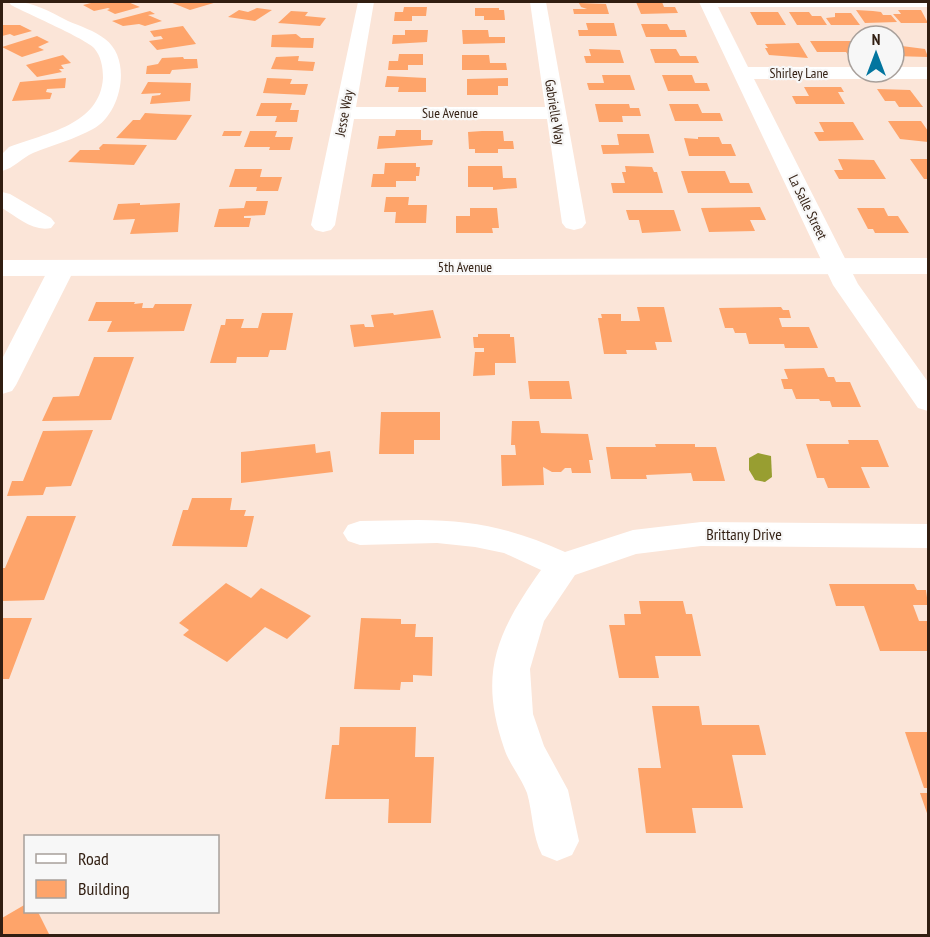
<svg xmlns="http://www.w3.org/2000/svg" width="930" height="937" font-family="'PT Sans Narrow',sans-serif">
	<rect width="100%" height="100%" fill="#fbe5d8"/>
	<!-- water -->
	<path fill="#989e31" d="M758 453 771 456 772 477 765 482 755 480 749 470V458Z"/>
	<!-- building -->
	<path fill="#fea46a" d="M95 2H128L140 7 115 14 107 10 110 9 108 8 94 11 83 5Z
		M170 2H217L190 10Z
		M636 2H662L664 7H675L678 13 641 14Z
		M579 3 606 4 609 14H574L573 9H587L581 7Z
		M404 7H427L426 16H412V21H394L395 12H403Z
		M257 8 272 10 255 21 228 17 239 10 248 12Z
		M475 8H499V10H504L505 20H484V16H475Z
		M856 10 873 11 881 12 883 15H891L897 22 865 23Z
		M898 10H921L928 23H901L893 14H901Z
		M150 11 155 14 148 15 162 21 145 26 139 24 123 26 112 21Z
		M291 11 308 12 305 16 326 18 320 26 278 23Z
		M750 12H778L786 25H757Z
		M789 12H809L812 16H821L827 25H797Z
		M835 13H851L860 25H831L826 18 835 17Z
		M586 23H614L617 36H579L578 30H588Z
		M641 24H667L670 30H685L687 37H646Z
		M2 25H20L32 31 14 36 10 34 2 36Z
		M183 26 196 44 157 50 149 41 163 39 161 36 154 37 150 31Z
		M405 30H428L427 42 392 44 393 35H405Z
		M462 30H488L489 37H505V43L463 44Z
		M296 34 301 38H314L313 48 271 47 272 35Z
		M37 36 49 42 38 47 44 50 22 57 2 47Z
		M810 41H856L858 45V58H850L846 52H817Z
		M799 43 808 58 769 55 765 48H768L765 44Z
		M894 45 925 49 928 57 894 56Z
		M589 49 620 50 624 63H586L584 56H591Z
		M650 49H676L680 56H696L699 63H655Z
		M399 54H423V65H408V70H388L389 61H398Z
		M63 55 71 63 61 65 64 69H59L62 72 37 77 26 65Z
		M462 55H489L490 63H506L507 70H462Z
		M299 56 298 61 315 62 313 71 271 69 276 57Z
		M183 57 184 59H197L198 68 172 70 170 74H146L147 66 158 64 162 58Z
		M602 75H630L635 90H589L587 83H604Z
		M662 75H692L695 83H707L710 91H668Z
		M387 76 426 78V92H398L399 87H385Z
		M66 78 65 88 47 89 46 92 52 93 50 99 12 101 20 82Z
		M267 78 292 79 290 84H308L305 95 263 93Z
		M508 78V86H498V95H467V79Z
		M148 82 191 83 190 101 150 104 152 96 160 95 161 93 141 94Z
		M804 87H841L844 92H838L845 104H796L792 96H809Z
		M877 89 910 90 923 107H899L895 101H885Z
		M261 103H292L290 110H299L297 122H275L277 116H256Z
		M595 104H629L630 108H639L641 116H622L623 122H599Z
		M669 104H698L702 113H720L723 121H675Z
		M145 113 162 114 192 115 176 140 116 138 133 120H140Z
		M888 121H921L928 131V142L900 139Z
		M819 122H853L864 140 819 141 814 132H824Z
		M396 130H421V140H433L432 145 377 149 379 136H395Z
		M224 131H242L240 136H222Z
		M250 131H277L275 137H293L290 150H269L270 147H244Z
		M482 131H503L504 141H513L514 149H498V153H475V149H469L468 132Z
		M617 134H649L654 153 603 154 601 145H619Z
		M698 137H719L722 144H731L736 156H689L684 138 698 139Z
		M103 144 147 145 134 165 68 162 80 150H100L99 148Z
		M838 159 874 160 886 179H839L834 170H843Z
		M910 159H928V179H924Z
		M385 163H416V167H420L419 176H416V181H396V187H371L373 174H384Z
		M468 166H502L503 178H516L517 188 493 190V187H468Z
		M625 166 652 167 654 172H657L663 193H613L611 183H625L622 172H626Z
		M235 169H262L260 177H282L278 191H256L257 187H229Z
		M681 171H725L730 183H749L753 193H688Z
		M386 197H409L408 205H427L426 223H395L396 212H384Z
		M246 201H268L265 215 244 216V218H251L249 227H214L219 209 244 208Z
		M140 203V205L180 203 178 232 130 234 135 219 113 220 118 204Z
		M760 207 766 220H750L755 231 709 232 701 208Z
		M470 208H497L499 228H492L493 233H456V216H470Z
		M857 208H884L888 216H898L909 233H875L873 229H868Z
		M626 210H674L681 231 642 233 639 220H629Z
		M96 302H135L134 304 143 303 142 308H153L155 304H192L184 331 107 332 112 321H88Z
		M637 307H664L672 342H655L657 350H626L627 354H604L598 318H602L601 314H621V321H640Z
		M781 307 783 310H789L791 318H779L782 327H809L818 348H785L784 344H749L746 333H735L733 328H725L719 308Z
		M433 310 441 338 354 347 350 325 364 324 365 327H374L371 315 393 313 394 315Z
		M262 313H293L286 350H270L268 357H237L236 363H210L221 325H225L226 319H244L241 328H258Z
		M478 334H510V337H514L516 363H495V375L473 376 475 352H484V348H474L473 337H478Z
		M94 357H134L111 420 42 421 53 397 79 396Z
		M824 368 828 377H834L836 382H850L861 407H832L830 401H820L819 399H796L792 389H784L781 379H788L784 369Z
		M528 381H569L572 399H530Z
		M381 412H440V440H414V454H379Z
		M512 421H539L541 433 588 434 593 460H589L591 473H572L571 468H565L561 472H552L543 467 544 485 502 486 501 455H516L515 445H511Z
		M93 430 71 486 46 487 43 495 7 496 12 481H23L43 431Z
		M848 440H878L889 467H861L870 488H828L824 478H817L806 444H849Z
		M315 444 316 453 330 451 333 472 241 483V452Z
		M655 444H695V447H716L725 481H693L691 473 646 475 647 479H611L606 447H656Z
		M192 498H232L230 510H246L244 516H254L247 547 172 546 183 510H188Z
		M27 516H76L44 600 2 601V568H5Z
		M226 583 251 598 261 588 311 616 287 639 265 627 227 662 183 635 189 630 179 623Z
		M829 584H914L917 590H926L928 605H913L919 621H928V651H880L864 606H836Z
		M639 601H683L686 614H692L701 656H655L659 678H619L609 625H625L624 614H641Z
		M2 618H32L9 679H2Z
		M361 618 401 619V624H416L415 637H433L432 676 413 675V682H401L400 690 354 689Z
		M652 706H699L702 725H759L766 755H732L743 808H692L696 833H646L638 768H661Z
		M340 727H416L415 757H434L431 823H388L389 799H325L332 745H339Z
		M905 732H928V788H924Z
		M920 793H928V816Z
		M26 904V912H38L50 936H2V918Z"/>
	<g fill="none" stroke-linecap="round" stroke-linejoin="round">
		<!-- minor -->
		<path fill="#fff" fill-rule="evenodd" d="M9 2C31 0 48 11 68 21 80 26 95 31 105 39 133 60 121 114 93 129 75 139 53 145 33 153 22 158 14 168 2 171V154L9 147C46 133 100 125 103 78 103 67 101 56 94 48 86 39 26 13 11 5Z
			M358 2H374L356 107H545L530 2H546L586 223 582 228 574 230 566 228 562 223 547 119H354L335 225 331 230 323 232 315 230 311 225Z
			M699 2H928V7H718L748 67H858V72H894V67H928V79H754L858 284 928 382V411L918 408 833 285Z
			M2 192 10 194 51 218 55 223 51 228C33 232 17 217 2 208Z
			M62 260 71 263 75 268 16 385 12 391 2 394V359L49 268 53 263Z
			M418 520C473 520 515 529 565 552L633 530 701 522 928 524V548L701 546 636 554 575 575 544 621 530 669 533 714 544 746 568 790 579 841 572 855 557 861 542 855C532 835 533 814 527 793 521 777 509 764 504 748 478 673 497 632 541 570L504 553 475 547 437 543 360 545 348 541 343 533 348 525 360 521Z"/>
		<!-- major -->
		<path fill="#fff" fill-rule="evenodd" d="M928 258V274L2 276V260Z"/>
	</g>
	<g text-anchor="middle" stroke-width="4.5" stroke-linejoin="round" paint-order="stroke">
		<!-- far-street labels -->
		<g font-size="14" fill="#311e11" stroke="#f7f7f7">
			<text x="799" y="78">Shirley Lane</text>
			<text transform="translate(555 112) rotate(81)" y="5">Gabrielle Way</text>
			<text transform="translate(344 113) rotate(-79)" y="5">Jesse Way</text>
			<text x="450" y="118">Sue Avenue</text>
			<text transform="translate(808 207) rotate(64)" y="5">La Salle Street</text>
			<text x="465" y="272">5th Avenue</text>
		</g>
		<!-- street labels -->
		<g font-size="16" fill="#311e11" stroke="#f7f7f7">
			<text x="744" y="540">Brittany Drive</text>
		</g>
	</g>
	<!-- border -->
	<rect width="930" height="937" fill="none" stroke="#311e11" stroke-width="6"/>
	<!-- legend -->
	<rect x="24" y="835" width="195" height="78" fill="#f7f7f7" stroke="#a8a09b" stroke-width="1.5"/>
	<rect x="36" y="854" width="30" height="9" fill="#ffffff" stroke="#a8a09b" stroke-width="1.5"/>
	<text x="78" y="865" font-size="18" fill="#311e11">Road</text>
	<rect x="36" y="880" width="30" height="18" fill="#fea46a" stroke="#a8a09b" stroke-width="1.5"/>
	<text x="78" y="895" font-size="18" fill="#311e11">Building</text>
	<!-- north arrow -->
	<g transform="translate(876 54)"><circle r="28" fill="#f7f7f7" stroke="#a8a09b" stroke-width="1.5"/>
	<path d="M0-4.5L10 22L0 15L-10 22Z" fill="#02759f"/>
	<text y="-9" font-size="16" font-weight="bold" text-anchor="middle" fill="#311e11">N</text>
	</g>
</svg>
